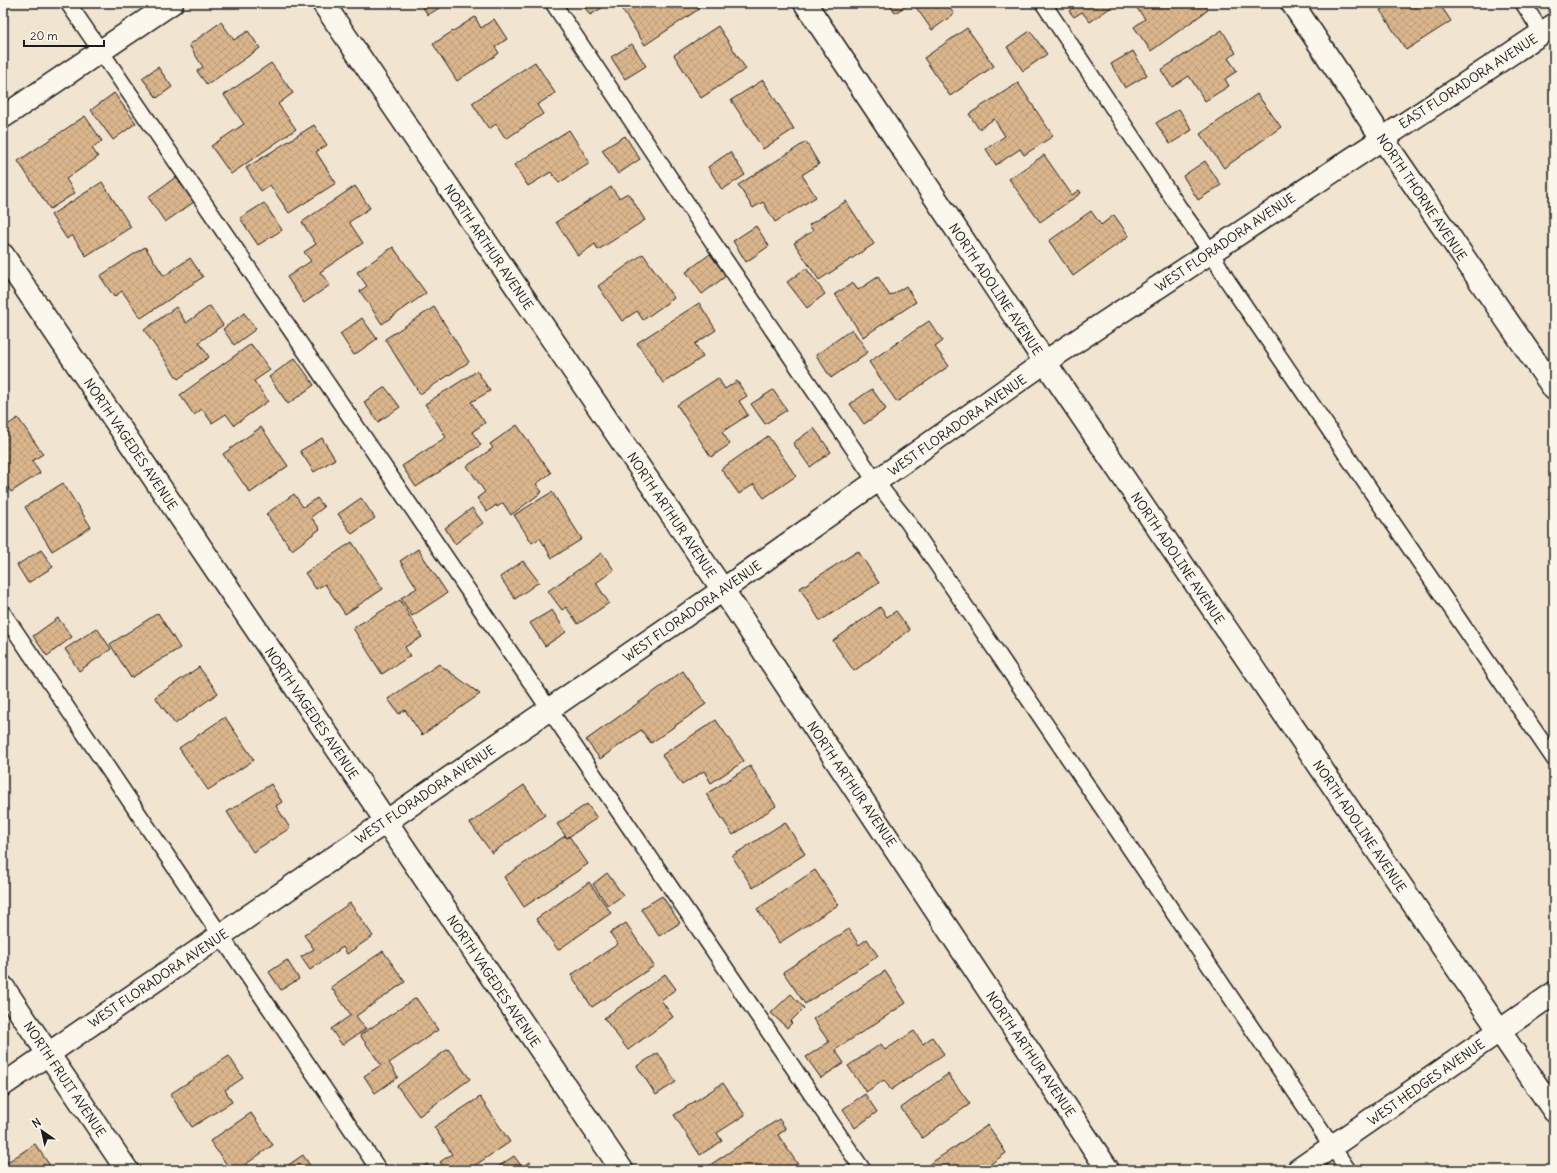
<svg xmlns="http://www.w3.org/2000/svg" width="1557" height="1173" font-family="Delius,sans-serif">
	<defs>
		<pattern id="building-cross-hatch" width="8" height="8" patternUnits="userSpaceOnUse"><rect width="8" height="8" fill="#dbb68d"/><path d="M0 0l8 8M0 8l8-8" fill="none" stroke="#bb9c79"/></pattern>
	</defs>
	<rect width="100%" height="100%" fill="#f1e4d0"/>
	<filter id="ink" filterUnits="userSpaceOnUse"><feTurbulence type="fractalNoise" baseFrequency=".025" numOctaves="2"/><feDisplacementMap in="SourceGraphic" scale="8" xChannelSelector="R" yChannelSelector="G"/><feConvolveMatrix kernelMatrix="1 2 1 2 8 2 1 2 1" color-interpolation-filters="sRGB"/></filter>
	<g filter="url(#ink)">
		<!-- building -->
		<path fill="url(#building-cross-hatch)" stroke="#1c1c1c" d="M420 3H447L428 15Z
			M582 3H610L590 15Z
			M623 3H695L699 9 645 45 619 5Z
			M888 3H910L895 13Z
			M913 3H946L954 14 932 30Z
			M1080 3H1117L1090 22 1082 12 1074 17 1069 11Z
			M1133 3H1203L1208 10 1151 51 1134 27 1145 19Z
			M1391 3H1439L1451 21 1406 50 1380 10Z
			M475 17 481 28 494 19 507 39 495 47 499 53 457 81 433 44Z
			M221 22 234 40 248 31 260 48 207 85 197 71 203 67 189 45Z
			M718 26 746 69 701 98 674 55Z
			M967 28 994 66 950 96 924 58Z
			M1222 30 1236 53 1228 58 1237 71 1225 79 1229 86 1205 101 1189 76 1172 87 1161 70Z
			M1030 31 1047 54 1023 71 1007 47Z
			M632 44 646 66 625 79 611 57Z
			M1133 51 1147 75 1125 88 1111 64Z
			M535 62 555 93 537 105 543 114 506 139 496 124 489 129 472 103Z
			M271 63 293 93 278 104 296 129 231 174 211 146 244 124 224 95Z
			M158 67 172 87 157 98 142 78Z
			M763 80 794 129 763 149 731 100Z
			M1018 83 1053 136 1024 155 1020 149 996 165 986 149 1005 136 994 119 979 129 969 114Z
			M114 93 136 123 113 140 91 110Z
			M1257 94 1281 127 1224 168 1200 134Z
			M1179 109 1192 130 1170 144 1156 123Z
			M85 116 102 141 92 148 98 157 66 179 75 193 50 209 18 161Z
			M314 125 327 145 316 152 336 183 289 213 270 185 261 191 246 168Z
			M569 130 590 163 559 183 551 172 528 186 514 165Z
			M625 136 640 159 618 174 602 150Z
			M806 142 819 164 802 175 816 197 775 222 763 202 753 208 738 185Z
			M730 152 745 175 722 190 708 167Z
			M1044 155 1072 195 1079 190 1081 193 1040 222 1009 179Z
			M1205 161 1221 185 1198 200 1183 176Z
			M176 177 194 202 165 222 148 197Z
			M102 182 131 227 86 256 72 235 67 239 51 215Z
			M355 186 370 208 349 222 363 243 320 272 330 285 304 303 287 277 311 261 304 252 316 244 302 222Z
			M611 187 619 198 628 193 645 220 598 250 595 244 578 256 556 222Z
			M846 201 874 244 819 280 794 243 813 231 809 225Z
			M264 203 282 230 258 245 240 218Z
			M1091 211 1101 225 1114 215 1129 236 1073 276 1049 241Z
			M756 226 769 246 746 262 733 241Z
			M145 247 164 276 190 258 203 277 141 318 122 291 114 297 100 276Z
			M393 247 426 293 382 324 360 291 367 286 357 272Z
			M643 254 674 298 643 320 637 311 622 321 598 286Z
			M710 254 726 276 702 294 686 272Z
			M806 268 825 294 807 308 787 282Z
			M878 277 890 296 906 286 916 302 863 337 835 294 853 283 858 290Z
			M699 303 716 330 695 344 703 357 663 383 637 343Z
			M210 306 223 325 199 342 209 357 178 379 144 330 176 307 186 323Z
			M434 307 469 362 420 394 385 339Z
			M244 313 256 329 234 345 223 329Z
			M362 318 377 339 354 355 340 334Z
			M929 321 943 341 935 347 949 366 897 402 869 362Z
			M852 329 868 352 831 378 816 355Z
			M251 344 270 370 254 381 268 401 234 425 226 414 212 423 202 409 194 415 180 395Z
			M295 358 314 385 288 404 269 377Z
			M477 371 490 391 471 402 485 423 472 432 481 445 416 487 402 466 446 437 425 404Z
			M718 378 725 389 737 381 747 396 739 401 748 415 722 432 730 444 711 457 677 405Z
			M385 387 400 407 378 422 364 402Z
			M872 389 886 409 864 424 850 404Z
			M773 390 787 410 765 424 751 404Z
			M18 418 43 454 32 461 40 473 11 492 3 481V428Z
			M517 425 551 473 536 484 542 492 511 515 503 503 497 507 496 505 487 512 477 498 485 492 467 466 493 448 490 444Z
			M261 427 288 466 250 493 223 454Z
			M814 428 831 452 810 467 793 443Z
			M768 436 796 476 764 498 754 484 739 494 721 469Z
			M322 438 335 459 314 472 300 451Z
			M63 483 91 527 52 551 25 507Z
			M552 492 582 539 552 558 540 538 532 543 514 515Z
			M294 494 303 507 317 498 324 507 311 517 320 529 292 550 266 514Z
			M361 498 375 518 352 534 338 514Z
			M472 508 483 523 455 544 445 528Z
			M352 542 383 589 345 614 325 584 316 589 305 573Z
			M418 549 447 593 412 616 401 598 417 588 400 561Z
			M41 550 53 567 28 583 17 565Z
			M858 551 879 583 820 621 800 588Z
			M602 553 614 570 596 583 609 603 578 624 566 607 562 610 548 591Z
			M523 561 539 582 515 599 500 577Z
			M400 600 422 637 405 647 410 656 382 674 353 628Z
			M880 607 887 617 896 611 910 630 854 671 833 641Z
			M552 610 566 632 545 646 530 623Z
			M158 613 180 648 131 678 110 644Z
			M58 618 72 637 47 656 33 636Z
			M97 628 111 649 79 671 65 649Z
			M439 664 480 694 422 735 405 710 399 714 388 699Z
			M199 667 218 693 175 724 155 697Z
			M683 671 706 704 651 743 641 730 600 759 586 740Z
			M225 717 254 760 208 790 179 748Z
			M716 720 744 761 711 783 704 771 682 785 662 755Z
			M750 766 776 806 733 835 706 794Z
			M271 784 282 802 276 806 290 828 253 852 227 812Z
			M524 785 545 815 492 853 470 823Z
			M587 804 597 818 567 838 557 824Z
			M785 822 805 854 753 888 732 856Z
			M565 836 567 838 569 836 588 864 524 907 504 877Z
			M815 870 838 905 779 943 757 909Z
			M607 873 623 895 608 906 593 884Z
			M589 882 611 913 558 950 536 919Z
			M662 896 680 923 659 936 641 909Z
			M350 903 373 936 347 954 343 947 310 970 301 957 314 949 304 935Z
			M626 923 654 966 592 1007 571 975 618 944 610 933Z
			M849 929 859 945 867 939 878 956 805 1004 783 972Z
			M383 951 405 982 356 1016 366 1029 342 1045 331 1029 351 1015 331 987Z
			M287 960 299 979 281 990 269 972Z
			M885 971 906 1003 835 1050 844 1063 821 1078 806 1057 829 1042 813 1019Z
			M665 974 676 989 661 1000 673 1017 628 1050 604 1018Z
			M791 994 804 1008 790 1022 792 1023 787 1028 771 1013Z
			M416 998 438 1030 389 1063 398 1077 375 1093 364 1076 381 1065 360 1035Z
			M914 1031 923 1044 932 1037 944 1054 891 1090 884 1080 866 1092 848 1066 881 1044 885 1050Z
			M448 1049 470 1079 419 1116 397 1086Z
			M658 1053 676 1082 656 1095 637 1066Z
			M229 1056 243 1078 225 1090 232 1102 192 1127 170 1094Z
			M948 1074 970 1104 922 1138 901 1108Z
			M723 1083 745 1115 717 1133 722 1141 700 1155 674 1115Z
			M865 1094 877 1112 855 1128 843 1109Z
			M480 1097 510 1142 468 1170H445L440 1162 452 1154 434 1127Z
			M251 1113 273 1145 246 1164 250 1170H219L227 1165 210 1141Z
			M779 1119 786 1129 778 1135 799 1166 792 1170H704V1169Z
			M988 1125 1006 1153 982 1170H927L925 1167Z
			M35 1144 53 1170H3V1165Z
			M303 1155 313 1170H281Z
			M514 1156 522 1167 530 1162 535 1170H493Z
			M427 1164 431 1170H418Z"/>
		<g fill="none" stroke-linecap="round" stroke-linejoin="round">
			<!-- lane casing -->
			<g stroke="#1c1c1c" stroke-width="18">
				<path id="lane" d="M68 3 863 1170
					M553 3 702 226 876 482 907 521 979 626 1348 1170
					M1043 3 1178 206 1211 252 1227 280 1554 759
					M1523 3 1542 33
					M3 613 379 1170"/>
			</g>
			<!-- street casing -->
			<g stroke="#1c1c1c" stroke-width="25">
				<path id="street" d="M323 3 723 590 1108 1170
					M805 3 1045 362 1554 1111
					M1292 3 1382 138 1554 389
					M3 117 172 3
					M3 255 622 1170
					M3 1085 714 596 1045 362 1554 25
					M1298 1170 1554 993"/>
			</g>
			<!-- secondary casing -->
			<g stroke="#1c1c1c" stroke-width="25">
				<path id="secondary" d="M3 987 127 1170"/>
			</g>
			<!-- lane -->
			<use href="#lane" stroke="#fbf7ec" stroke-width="15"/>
			<!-- street -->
			<use href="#street" stroke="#fbf7ec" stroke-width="22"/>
			<!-- secondary -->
			<use href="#secondary" stroke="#fbf7ec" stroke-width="22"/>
		</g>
	</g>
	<g text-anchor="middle" stroke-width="4" stroke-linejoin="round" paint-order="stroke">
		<!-- street labels -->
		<g font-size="13" fill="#1c1c1c" stroke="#fbf7ec">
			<text transform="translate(1468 81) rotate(-33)" y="5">EAST FLORADORA AVENUE</text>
			<text transform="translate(1422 197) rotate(56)" y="5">NORTH THORNE AVENUE</text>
			<text transform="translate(1225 242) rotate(-34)" y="5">WEST FLORADORA AVENUE</text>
			<text transform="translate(489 247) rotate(56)" y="5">NORTH ARTHUR AVENUE</text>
			<text transform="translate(996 289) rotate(56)" y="5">NORTH ADOLINE AVENUE</text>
			<text transform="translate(957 425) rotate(-35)" y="5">WEST FLORADORA AVENUE</text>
			<text transform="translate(131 444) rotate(56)" y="5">NORTH VAGEDES AVENUE</text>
			<text transform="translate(672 515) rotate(56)" y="5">NORTH ARTHUR AVENUE</text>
			<text transform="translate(1178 558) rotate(56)" y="5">NORTH ADOLINE AVENUE</text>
			<text transform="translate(692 611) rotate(-35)" y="5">WEST FLORADORA AVENUE</text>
			<text transform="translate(312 713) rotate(56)" y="5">NORTH VAGEDES AVENUE</text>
			<text transform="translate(852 784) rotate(56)" y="5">NORTH ARTHUR AVENUE</text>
			<text transform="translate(425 794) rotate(-34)" y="5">WEST FLORADORA AVENUE</text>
			<text transform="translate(1360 826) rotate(56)" y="5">NORTH ADOLINE AVENUE</text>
			<text transform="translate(158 978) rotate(-34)" y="5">WEST FLORADORA AVENUE</text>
			<text transform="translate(494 981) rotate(56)" y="5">NORTH VAGEDES AVENUE</text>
			<text transform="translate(1031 1054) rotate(56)" y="5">NORTH ARTHUR AVENUE</text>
			<text transform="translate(65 1079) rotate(56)" y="5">NORTH FRUIT AVENUE</text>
			<text transform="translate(1426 1082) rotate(-35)" y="5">WEST HEDGES AVENUE</text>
		</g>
	</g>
	<!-- margin -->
	<rect width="1557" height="1173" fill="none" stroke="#fbf7ec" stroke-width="16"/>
	<rect x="8" y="8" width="1541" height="1157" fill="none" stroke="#1c1c1c" stroke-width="1.5" filter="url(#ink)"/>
	<!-- north arrow -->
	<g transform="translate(42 1131) rotate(326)" stroke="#fbf7ec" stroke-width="3" paint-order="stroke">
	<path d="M0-3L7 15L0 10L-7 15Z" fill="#1c1c1c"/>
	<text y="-6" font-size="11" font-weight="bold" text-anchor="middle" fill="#1c1c1c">N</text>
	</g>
	<!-- scale -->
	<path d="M24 40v6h80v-6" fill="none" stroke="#1c1c1c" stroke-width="2"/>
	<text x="30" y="40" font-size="12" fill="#1c1c1c" stroke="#fbf7ec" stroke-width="3" paint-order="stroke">20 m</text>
</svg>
